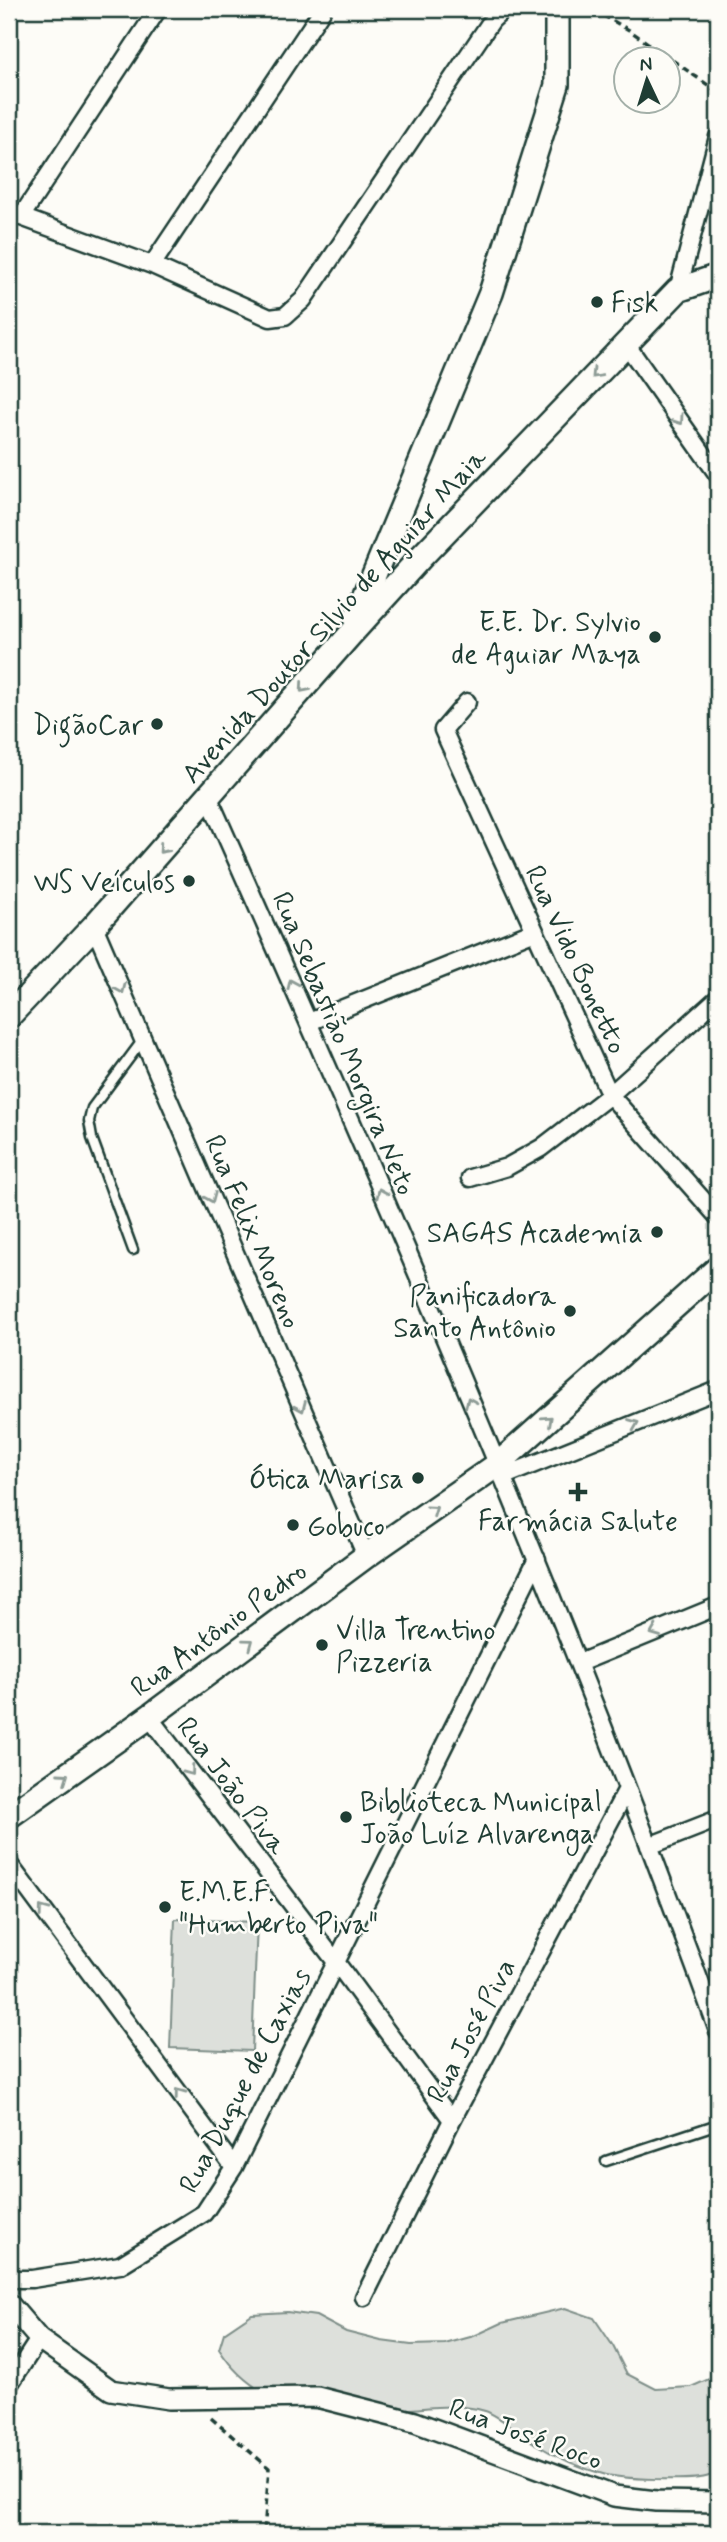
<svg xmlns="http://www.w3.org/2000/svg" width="727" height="2542" font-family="Mynerve,sans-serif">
	<rect width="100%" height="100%" fill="#fdfcf7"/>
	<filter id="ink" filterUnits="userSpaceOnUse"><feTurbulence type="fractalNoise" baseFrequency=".0143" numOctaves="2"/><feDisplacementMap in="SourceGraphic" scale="14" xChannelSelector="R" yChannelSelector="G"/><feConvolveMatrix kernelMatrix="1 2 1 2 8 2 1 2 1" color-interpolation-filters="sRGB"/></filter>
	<g filter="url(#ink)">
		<!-- green -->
		<path fill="#dde0db" stroke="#7e8e88" stroke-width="2" d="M175 1919 257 1922 252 2051 170 2048Z
			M565 2308 594 2318 613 2346 627 2374 656 2389 691 2387 718 2375V2471C715 2473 713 2475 709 2476 694 2482 619 2479 603 2474 581 2468 558 2458 539 2446 525 2438 499 2415 485 2411 461 2404 436 2407 411 2409 338 2413 263 2419 219 2349L224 2333 252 2314 287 2312 316 2316 346 2332 381 2341 411 2345 445 2344 474 2336 502 2323Z"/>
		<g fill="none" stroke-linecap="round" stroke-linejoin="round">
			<!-- service casing -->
			<g stroke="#1f3d34" stroke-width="13">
				<path id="service" d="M133 1250 92 1138 89 1121 92 1108 142 1041
					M606 2161 718 2124"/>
			</g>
			<!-- minor casing -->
			<g stroke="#1f3d34" stroke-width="21">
				<path id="minor" d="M9 216 21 217 152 265 270 318 285 316 303 300 492 20 504 9
					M21 217 158 9
					M152 265 323 9
					M678 290 718 137
					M626 344 718 475
					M467 702 443 730 610 1095 718 1217
					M209 798C390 1204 567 1613 718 2031
					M94 926 366 1556
					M309 1022 535 931
					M470 1178 507 1167 541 1148 610 1095 718 998
					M502 1477 718 1390
					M579 1663 718 1606
					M149 1717 336 1962 452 2120
					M649 1846 718 1819
					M9 1864 234 2167
					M9 2279H32L120 2265 204 2213 234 2167 537 1559
					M364 2297 452 2120 627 1789
					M9 2385 39 2339"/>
			</g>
			<!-- tertiary casing -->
			<g stroke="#1f3d34" stroke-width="24">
				<path id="tertiary" d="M9 2304 39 2339 111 2390 169 2399 317 2397 415 2422 614 2496 656 2501 718 2502"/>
			</g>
			<!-- secondary casing -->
			<g stroke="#1f3d34" stroke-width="28">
				<path id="secondary" d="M356 618 491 293 557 85V16L552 9
					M9 1016 94 926 349 636 421 557 678 290 718 276
					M9 1816 149 1717 366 1556 497 1465 718 1268"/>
			</g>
			<!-- path -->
			<path stroke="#1f3d34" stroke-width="3.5" stroke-dasharray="7 5" stroke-linecap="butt" d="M592 9 629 30 718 92
				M211 2418 269 2468 264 2533"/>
			<!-- service -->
			<use href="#service" stroke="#fdfcf7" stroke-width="8"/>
			<!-- minor -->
			<use href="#minor" stroke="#fdfcf7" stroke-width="16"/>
			<!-- tertiary -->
			<use href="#tertiary" stroke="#fdfcf7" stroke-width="19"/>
			<!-- secondary -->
			<use href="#secondary" stroke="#fdfcf7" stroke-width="23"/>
		</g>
		<!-- one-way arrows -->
		<defs><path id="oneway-chevron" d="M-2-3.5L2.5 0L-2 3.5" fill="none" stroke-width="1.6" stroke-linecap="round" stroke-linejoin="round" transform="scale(1.75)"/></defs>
		<g stroke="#8e9c96">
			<use href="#oneway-chevron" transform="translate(596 374) rotate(134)"/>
			<use href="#oneway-chevron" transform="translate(679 420) rotate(55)"/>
			<use href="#oneway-chevron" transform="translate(304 688) rotate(131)"/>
			<use href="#oneway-chevron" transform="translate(163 849) rotate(132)"/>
			<use href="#oneway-chevron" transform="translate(292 984) rotate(-114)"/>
			<use href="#oneway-chevron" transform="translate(121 989) rotate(67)"/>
			<use href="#oneway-chevron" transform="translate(381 1193) rotate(-113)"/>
			<use href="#oneway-chevron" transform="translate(211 1198) rotate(67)"/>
			<use href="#oneway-chevron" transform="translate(470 1402) rotate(-113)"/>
			<use href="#oneway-chevron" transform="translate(301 1407) rotate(67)"/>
			<use href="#oneway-chevron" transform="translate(548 1420) rotate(-42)"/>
			<use href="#oneway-chevron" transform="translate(634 1424) rotate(-22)"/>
			<use href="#oneway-chevron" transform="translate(433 1510) rotate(-35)"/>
			<use href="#oneway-chevron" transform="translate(655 1632) rotate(158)"/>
			<use href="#oneway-chevron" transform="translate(249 1643) rotate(-37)"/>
			<use href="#oneway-chevron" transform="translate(190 1771) rotate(53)"/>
			<use href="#oneway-chevron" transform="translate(64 1777) rotate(-35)"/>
			<use href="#oneway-chevron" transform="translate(43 1910) rotate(-127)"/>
			<use href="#oneway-chevron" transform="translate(179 2093) rotate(-127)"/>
		</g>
	</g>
	<!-- markers -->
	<g fill="#1f3d34" stroke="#fdfcf7" stroke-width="2.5">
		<circle cx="597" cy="302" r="7"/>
		<circle cx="655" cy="637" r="7"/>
		<circle cx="157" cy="724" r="7"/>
		<circle cx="189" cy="881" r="7"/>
		<circle cx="657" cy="1232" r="7"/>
		<circle cx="570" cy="1311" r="7"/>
		<circle cx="418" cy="1478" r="7"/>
		<path d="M574.5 1481.5h7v7h7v7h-7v7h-7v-7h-7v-7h7z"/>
		<circle cx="293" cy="1525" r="7"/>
		<circle cx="322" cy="1645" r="7"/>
		<circle cx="346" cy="1817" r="7"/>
		<circle cx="165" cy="1907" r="7"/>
	</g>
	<g text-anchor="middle" stroke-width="5" stroke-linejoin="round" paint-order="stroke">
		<!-- poi labels -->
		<g font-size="28" fill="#1f3d34" stroke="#fdfcf7" text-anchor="end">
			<text x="611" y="312" text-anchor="start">Fisk</text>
			<text x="641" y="631">E.E. Dr. Sylvio<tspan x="641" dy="32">de Aguiar Maya</tspan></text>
			<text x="143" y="734">DigãoCar</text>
			<text x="175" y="891">WS Veículos</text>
			<text x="643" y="1242">SAGAS Academia</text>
			<text x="556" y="1305">Panificadora<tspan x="556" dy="32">Santo Antônio</tspan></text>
			<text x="404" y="1488">Ótica Marisa</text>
			<text x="578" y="1530" text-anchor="middle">Farmácia Salute</text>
			<text x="307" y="1535" text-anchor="start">Gobuco</text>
			<text x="336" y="1639" text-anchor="start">Villa Trentino<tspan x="336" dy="32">Pizzeria</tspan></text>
			<text x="360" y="1811" text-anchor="start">Biblioteca Municipal<tspan x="360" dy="32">João Luíz Alvarenga</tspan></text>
			<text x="179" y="1901" text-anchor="start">E.M.E.F.<tspan x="179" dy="32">"Humberto Piva"</tspan></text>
		</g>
		<!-- street labels -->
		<g font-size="28" fill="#1f3d34" stroke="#fdfcf7">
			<text transform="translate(333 615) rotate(-48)" y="10">Avenida Doutor Silvio de Aguiar Maia</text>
			<text transform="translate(577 959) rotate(65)" y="10">Rua Vido Bonetto</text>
			<text transform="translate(345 1043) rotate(67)" y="10">Rua Sebastião Morgira Neto</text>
			<text transform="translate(254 1231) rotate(67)" y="10">Rua Felix Moreno</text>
			<text transform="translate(218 1628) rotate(-36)" y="10">Rua Antônio Pedro</text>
			<text transform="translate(233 1785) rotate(53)" y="10">Rua João Piva</text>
			<text transform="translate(470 2030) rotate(-62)" y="10">Rua José Piva</text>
			<text transform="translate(244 2080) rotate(-62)" y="10">Rua Duque de Caxias</text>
			<text transform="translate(526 2433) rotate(20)" y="10">Rua José Roco</text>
		</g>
	</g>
	<!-- margin -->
	<rect width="727" height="2542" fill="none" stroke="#fdfcf7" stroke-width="35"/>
	<rect x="18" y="18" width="692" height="2507" fill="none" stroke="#1f3d34" stroke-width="2.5" filter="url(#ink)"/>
	<!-- north arrow -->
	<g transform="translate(647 80) rotate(356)"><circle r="33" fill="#fdfcf7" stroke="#a4b0a9" stroke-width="2"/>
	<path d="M0-5L12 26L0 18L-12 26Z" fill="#1f3d34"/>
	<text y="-10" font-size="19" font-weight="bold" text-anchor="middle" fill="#1f3d34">N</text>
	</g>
</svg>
